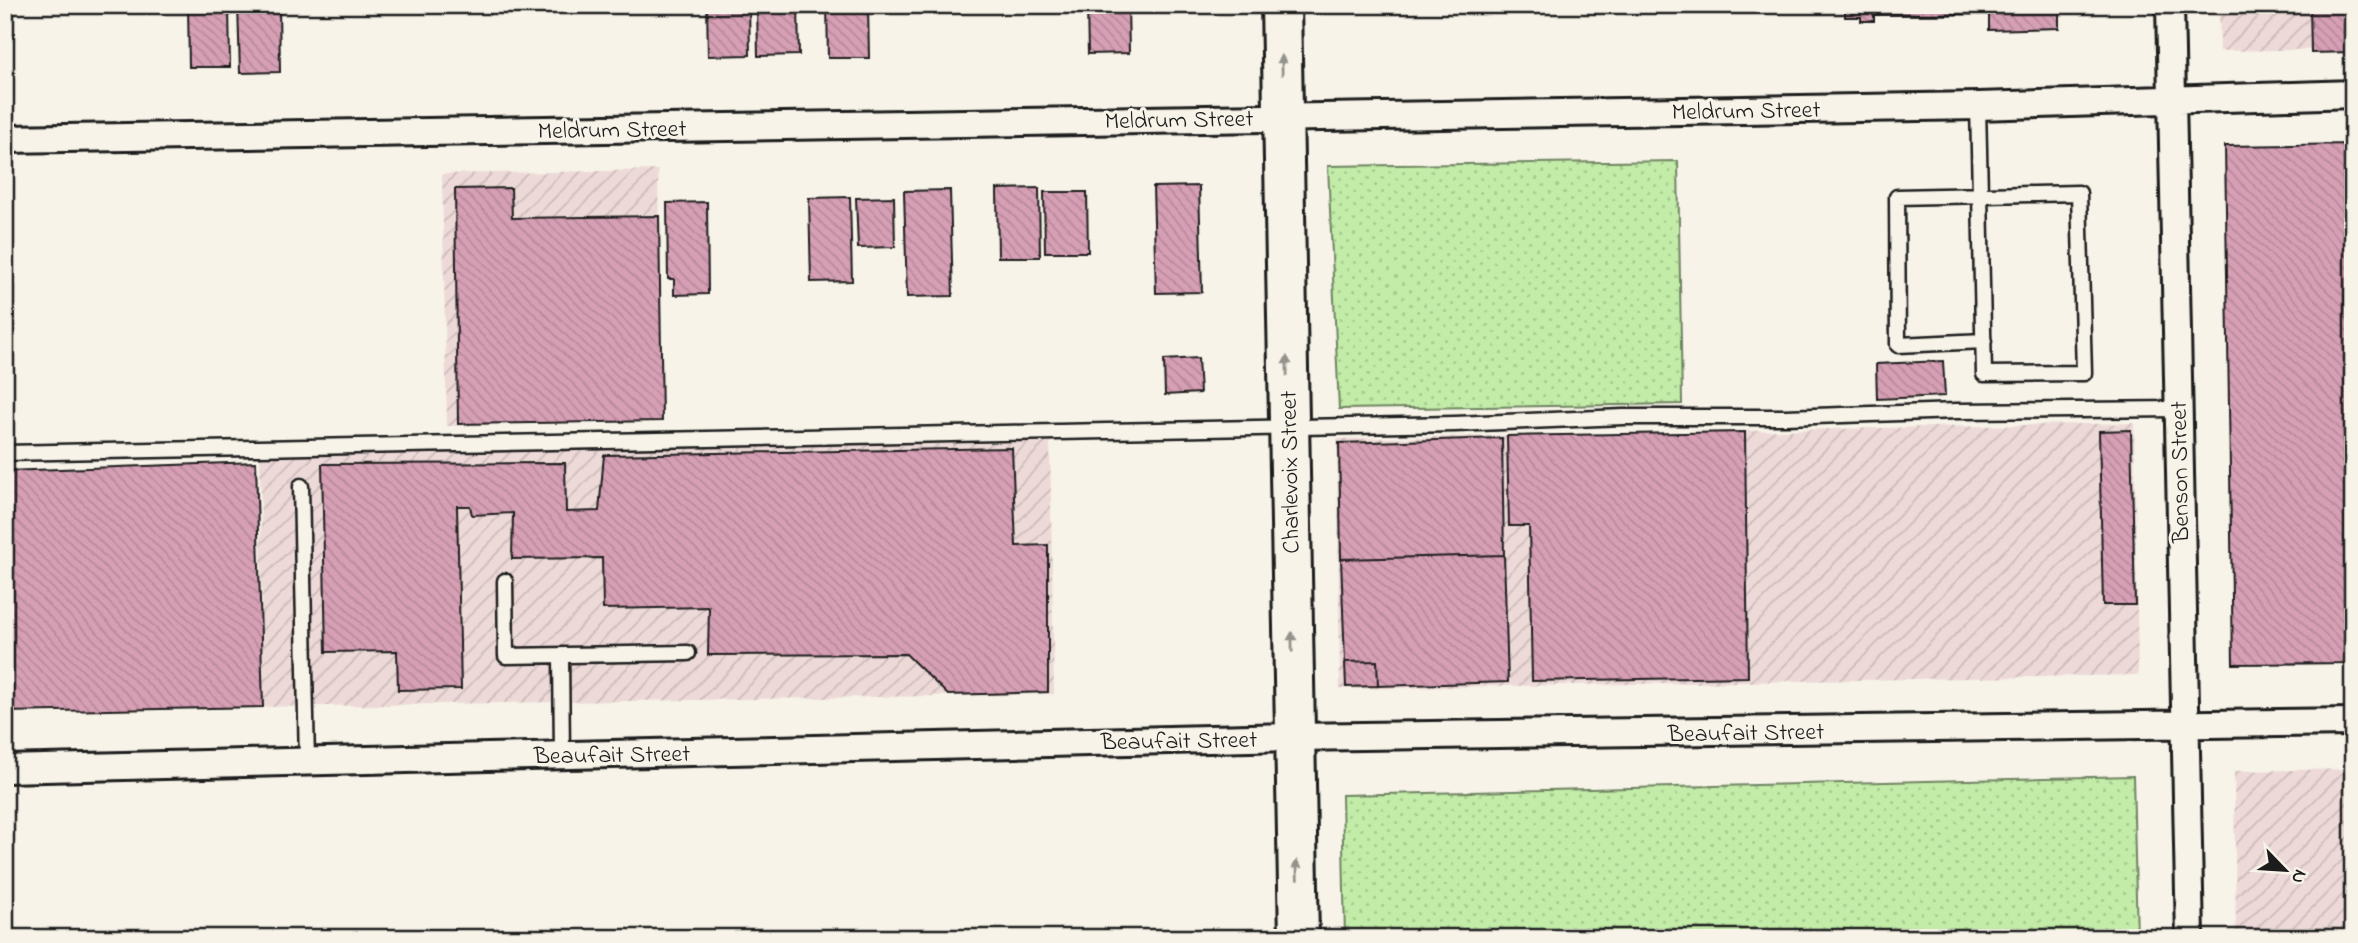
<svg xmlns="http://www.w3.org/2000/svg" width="2358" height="943" font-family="'Indie Flower',sans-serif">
	<defs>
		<pattern id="industrial-furrows" width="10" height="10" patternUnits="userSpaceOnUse" patternTransform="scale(1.75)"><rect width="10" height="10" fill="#eddad8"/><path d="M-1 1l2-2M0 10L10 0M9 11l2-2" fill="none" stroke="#cbbab9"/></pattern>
		<pattern id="grass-dots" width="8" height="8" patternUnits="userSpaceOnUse" patternTransform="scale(1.75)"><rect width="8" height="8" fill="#c2eca8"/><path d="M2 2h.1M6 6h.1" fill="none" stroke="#a6ca90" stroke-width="1.8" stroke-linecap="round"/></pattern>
		<pattern id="building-back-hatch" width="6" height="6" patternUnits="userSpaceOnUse" patternTransform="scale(1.75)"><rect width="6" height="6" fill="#d69fb4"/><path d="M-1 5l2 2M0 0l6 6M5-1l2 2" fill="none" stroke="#b7889a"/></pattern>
	</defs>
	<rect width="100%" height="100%" fill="#f7f3e8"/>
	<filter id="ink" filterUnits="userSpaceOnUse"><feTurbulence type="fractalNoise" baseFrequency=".0143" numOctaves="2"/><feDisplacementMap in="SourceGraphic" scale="14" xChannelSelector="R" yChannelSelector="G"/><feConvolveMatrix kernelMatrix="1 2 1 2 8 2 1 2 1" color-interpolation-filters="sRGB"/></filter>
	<g filter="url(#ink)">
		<!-- industrial -->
		<path fill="url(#industrial-furrows)" d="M2219 5H2353V49L2220 51Z
			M658 170 662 421 447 426 442 174Z
			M2134 423 2138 675 1340 689 1337 439Z
			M1050 442 1054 694 263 707 260 456Z
			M2353 769V938H2236L2234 771Z"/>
		<!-- grass -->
		<path fill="url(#grass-dots)" stroke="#6f8462" stroke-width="2" d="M1678 161 1682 404 1339 409 1328 166Z
			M2133 776 2137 938H1345L1342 795Z"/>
		<!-- building -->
		<path fill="url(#building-back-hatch)" stroke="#1c1c1c" stroke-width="2" d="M188 5H229L230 67H189Z
			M238 5H279L280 72 240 73Z
			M707 5H749L750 55 708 56Z
			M757 5H798L799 55 758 56Z
			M827 5H868L869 58H828Z
			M1087 5H1128L1129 53 1088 54Z
			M1845 5H2059V28L1989 30V14L1874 15V21H1861V17H1845Z
			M2310 5H2353V52L2311 53Z
			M2353 144V663L2233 664 2225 146Z
			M1199 186 1202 292 1156 293 1153 187Z
			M511 188 512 218 659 216 662 421 458 424 455 189Z
			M1039 188 1040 257H998L997 189Z
			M950 190 953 296 907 297 904 191Z
			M1044 192H1087L1088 252H1045Z
			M850 197 852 281 811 282 809 198Z
			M894 197 895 247 858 248 856 198Z
			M707 202 708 294 674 295V279H668L667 203Z
			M1198 358 1200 393 1165 395 1164 360Z
			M1943 361 1945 396 1877 399 1876 364Z
			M2131 430 2135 605H2103L2099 431Z
			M1745 432 1748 677 1532 681 1529 526H1509L1507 436Z
			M1502 438 1504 555 1341 559 1339 443Z
			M1012 448 1016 546 1048 545V692L948 695 906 654 708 655 709 607 603 609 602 558 512 559 513 513 472 515 470 506H457L461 689 398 690 397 651 326 652 322 464 565 463 566 512 599 511 604 455Z
			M256 462 263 707 5 712V471Z
			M1504 555 1508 682 1378 686 1377 661 1345 662 1341 559Z
			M1377 661 1378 686 1346 687 1345 662Z"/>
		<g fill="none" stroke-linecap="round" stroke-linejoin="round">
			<!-- lane casing -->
			<g stroke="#1c1c1c" stroke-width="19">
				<path id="lane" d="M1978 106 1980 194 1984 374 2084 373 2079 193 1897 197 1898 345 1984 341
					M5 453 1455 424 1623 417H1786L1957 411 2178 409
					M301 486 307 761
					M505 581 506 656 688 653
					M561 656 562 755"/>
			</g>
			<!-- street casing -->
			<g stroke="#1c1c1c" stroke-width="32">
				<path id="street" d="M2170 5 2190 938
					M5 139 1978 106 2353 94
					M5 769 1294 737 2353 722"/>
			</g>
			<!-- secondary casing -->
			<g stroke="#1c1c1c" stroke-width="44">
				<path id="secondary" d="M1281 5 1299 938"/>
			</g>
			<!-- lane -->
			<use href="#lane" stroke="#f7f3e8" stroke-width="14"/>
			<!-- street -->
			<use href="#street" stroke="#f7f3e8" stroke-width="26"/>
			<!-- secondary -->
			<use href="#secondary" stroke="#f7f3e8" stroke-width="38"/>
		</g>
		<!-- one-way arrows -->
		<defs><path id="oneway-solid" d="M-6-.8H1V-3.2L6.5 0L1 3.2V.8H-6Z" transform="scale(1.75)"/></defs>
		<g fill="#94928c">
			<use href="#oneway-solid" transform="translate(1282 65) rotate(-91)"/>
			<use href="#oneway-solid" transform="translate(1287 366) rotate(-91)"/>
			<use href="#oneway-solid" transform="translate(1292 642) rotate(-91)"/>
			<use href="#oneway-solid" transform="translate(1297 870) rotate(-92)"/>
		</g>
	</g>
	<g text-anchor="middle" stroke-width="6" stroke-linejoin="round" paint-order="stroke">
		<!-- street labels -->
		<g font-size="24" fill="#1c1c1c" stroke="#f7f3e8">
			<text transform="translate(1746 110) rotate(-1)" y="8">Meldrum Street</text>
			<text transform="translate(1179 119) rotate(-1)" y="8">Meldrum Street</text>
			<text transform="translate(612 129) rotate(-1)" y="8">Meldrum Street</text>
			<text transform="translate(1289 472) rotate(-91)" y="8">Charlevoix Street</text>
			<text transform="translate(2179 472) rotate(-91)" y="8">Benson Street</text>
			<text transform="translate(1746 732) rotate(-1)" y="8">Beaufait Street</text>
			<text transform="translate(1179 740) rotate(-1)" y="8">Beaufait Street</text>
			<text transform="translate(612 754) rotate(-1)" y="8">Beaufait Street</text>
		</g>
	</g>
	<!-- margin -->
	<rect width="2358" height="943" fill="none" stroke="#f7f3e8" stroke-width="28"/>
	<rect x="14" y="14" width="2330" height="915" fill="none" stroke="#1c1c1c" stroke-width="2.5" filter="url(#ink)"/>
	<!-- north arrow -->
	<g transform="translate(2285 870) rotate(115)" stroke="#f7f3e8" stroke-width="5" paint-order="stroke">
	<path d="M0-5L12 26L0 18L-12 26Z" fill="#1c1c1c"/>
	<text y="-10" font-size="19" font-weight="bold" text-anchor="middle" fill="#1c1c1c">N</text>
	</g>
</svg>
